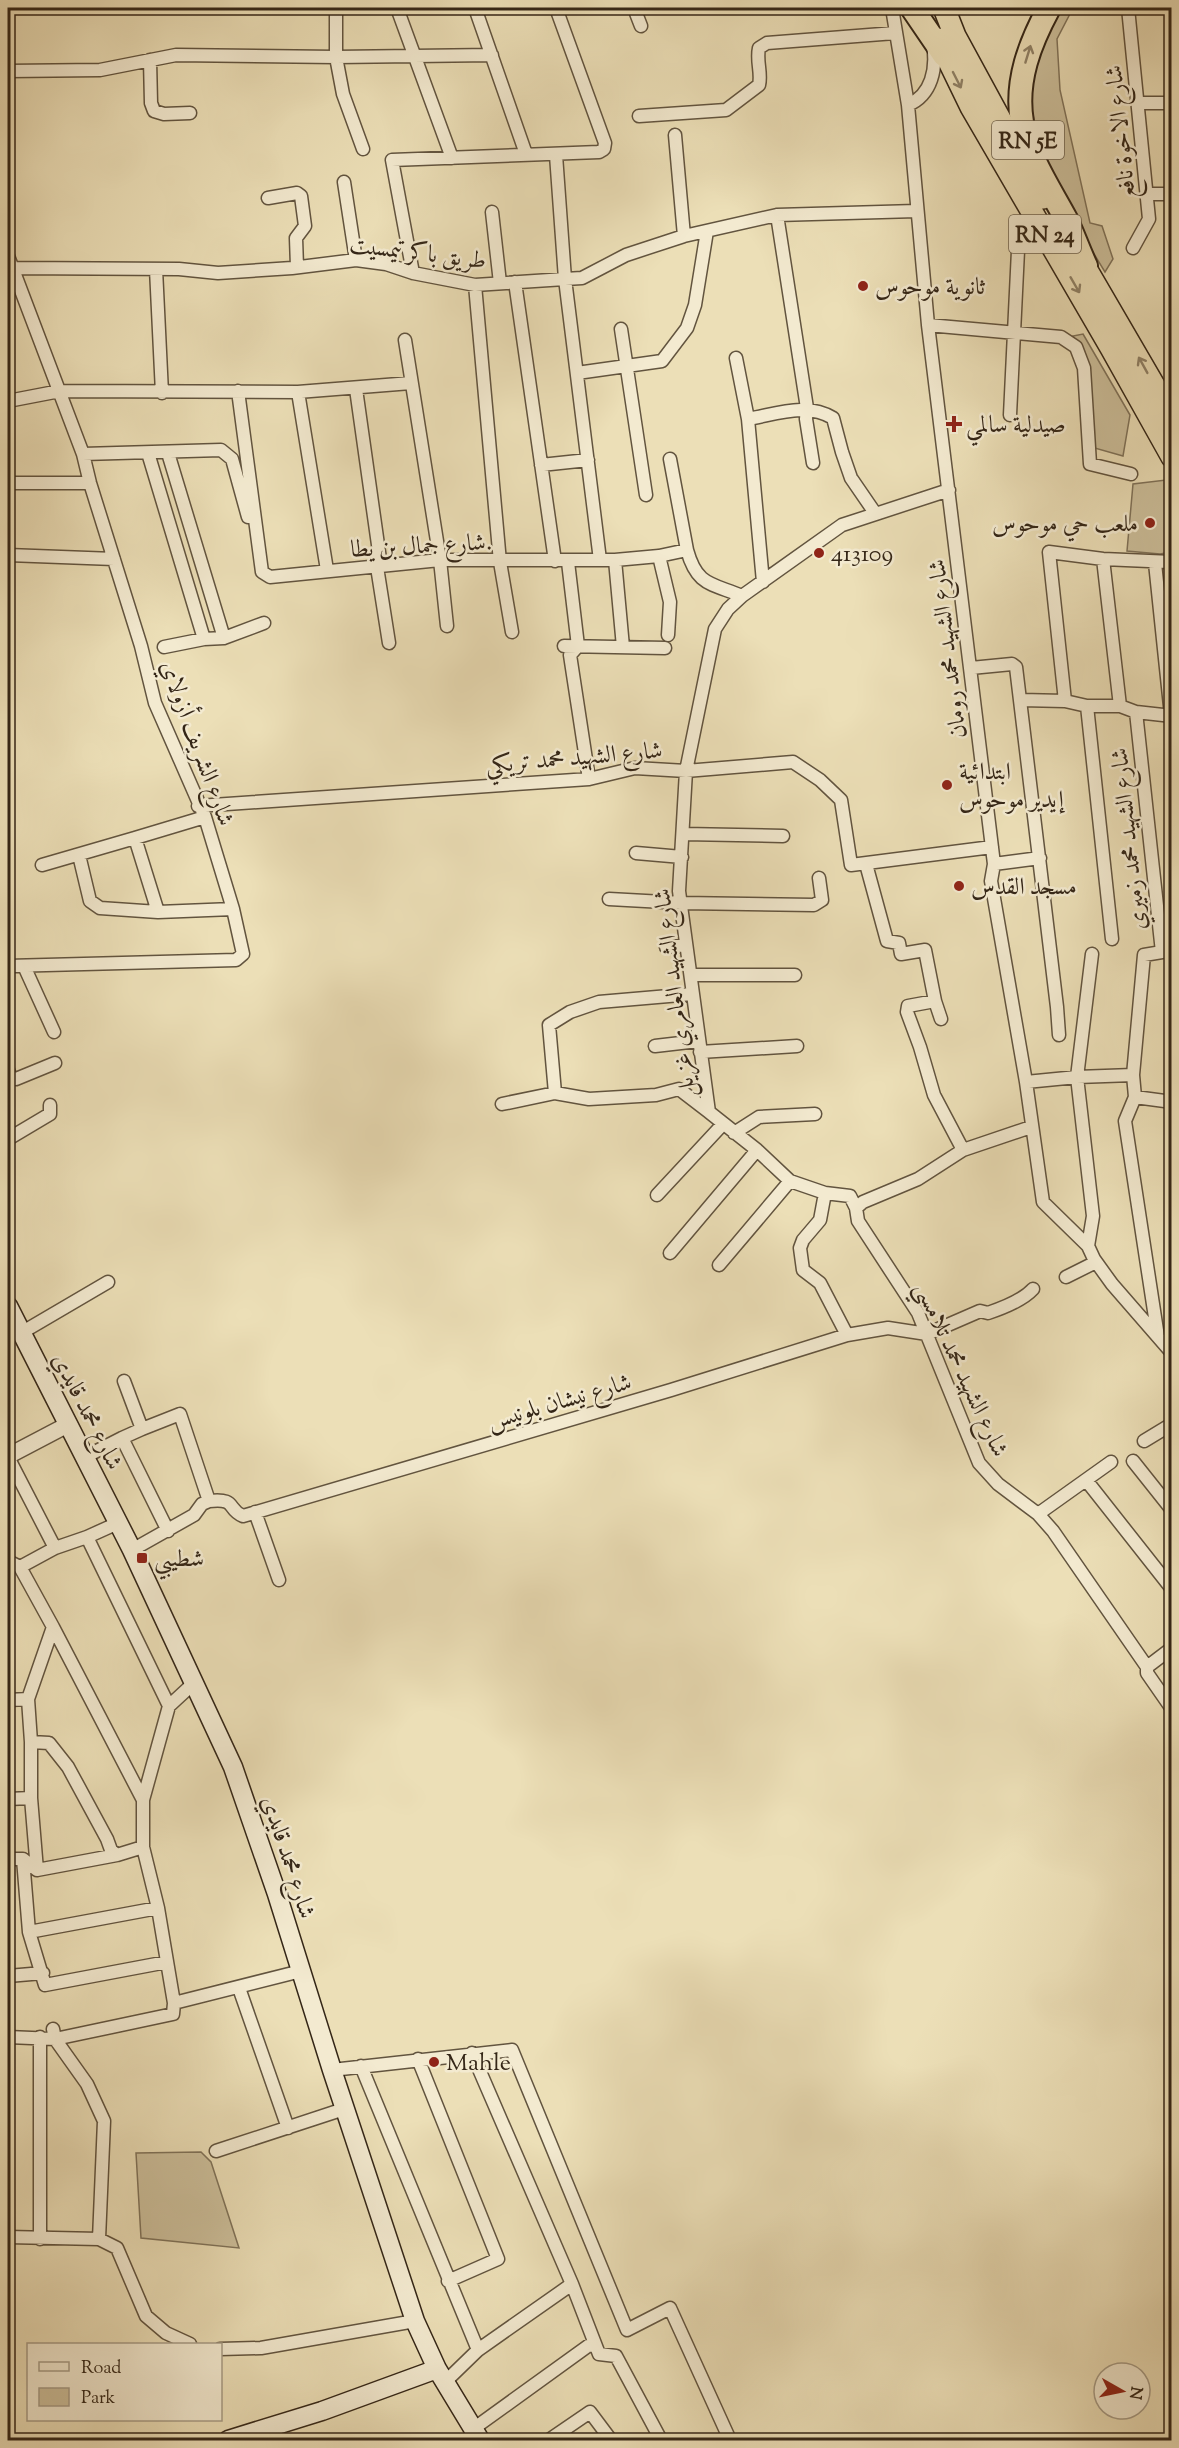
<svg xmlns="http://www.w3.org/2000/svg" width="1179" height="2448" font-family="'Sorts Mill Goudy',Amiri,serif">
	<rect width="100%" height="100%" fill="#ecdfb7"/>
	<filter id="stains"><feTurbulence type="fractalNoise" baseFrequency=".00333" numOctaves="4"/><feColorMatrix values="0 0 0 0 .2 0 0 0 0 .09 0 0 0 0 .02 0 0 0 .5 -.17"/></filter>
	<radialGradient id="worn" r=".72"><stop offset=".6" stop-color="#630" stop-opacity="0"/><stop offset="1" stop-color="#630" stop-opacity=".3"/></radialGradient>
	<!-- green -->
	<path fill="#cdc09c" stroke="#80735a" stroke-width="1.5" d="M1058 8H1073L1057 39 1060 90 1090 223 1102 226 1113 259 1105 272C1075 223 1030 149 1031 90 1031 63 1046 32 1058 8Z
		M1083 334 1130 415 1123 456 1091 447 1082 352 1073 336Z
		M1166 480 1171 495V552L1160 554 1127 551 1133 484Z
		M201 2152 211 2162 239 2248 141 2238 136 2153Z"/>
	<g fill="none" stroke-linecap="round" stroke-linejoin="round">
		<!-- minor casing -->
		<g stroke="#62543f" stroke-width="15">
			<path id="minor" d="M336 8V57L343 94 363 149
				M397 8 452 158
				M475 8 526 154
				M634 8 641 26
				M892 8 908 105 928 325 994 864 991 881 1026 1082 1043 1202 1088 1246 1094 1259 1112 1284 1172 1353
				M1128 8 1149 219 1133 248
				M150 60 151 103 154 111 164 114 190 113
				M8 71 100 70 176 55 336 57 492 55
				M1139 103H1172
				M908 105C932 95 937 68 933 45
				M639 116 726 110 759 85C762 73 756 61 759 48L767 43 895 33
				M675 135 684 236
				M556 155 565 279 600 560
				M344 182 356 260
				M1148 194H1172
				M268 198 297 193 301 196 305 226 296 238 297 267
				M492 212 500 283
				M777 215 807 408 806 419 813 463
				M8 256 83 454 90 483 141 646 155 703 205 817 233 909 243 954 236 960 8 966
				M12 268 179 269 218 273 292 268 356 260 386 264 413 273 475 285 565 279 582 278 626 255 684 236 777 215 916 211
				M156 269 162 393
				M413 273 392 160 599 152 604 149 605 143 556 8
				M515 282 555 561
				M475 285 500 562 512 632
				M928 325 1061 337 1076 347 1084 368 1090 464 1131 474
				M621 329 646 495
				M405 340 440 560 447 626
				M736 358 748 419 763 582
				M577 373 662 361 687 328 695 305 707 231
				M356 389 381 566
				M238 391 262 572 270 577 440 560H615L659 556 687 550C697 586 711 583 742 596
				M298 392 327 570
				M8 401 60 391 298 392 411 383
				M1010 415 1019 230
				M748 419C777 414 807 402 833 418L842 452 851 478 875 513
				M148 453 204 639
				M168 453 224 638
				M83 454 221 450 232 459 248 517
				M670 459 687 550
				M541 465 588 460
				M8 483H90
				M949 490 842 525 742 596 728 609 715 629 686 771 679 891 709 1112 757 1150 790 1181 825 1193 850 1196 856 1208 863 1202 918 1179 963 1150 1031 1127
				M8 555 114 559
				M659 556 670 602 668 635
				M1103 559 1120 706
				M615 560 623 647
				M568 562 578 646 570 655 589 779
				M1155 563 1171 716
				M377 567 389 643
				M564 646 665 648
				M164 647 204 639 224 638 264 623
				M971 668 1012 664 1016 667 1057 1007 1059 1035
				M1021 700 1065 701 1087 706H1120L1136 712 1172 716
				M1065 701 1049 552 1103 559 1172 562
				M1087 706 1112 939
				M1136 712 1162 952 1144 955 1133 1075 1135 1097 1125 1121 1158 1337
				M198 806 589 779 635 768 686 771 793 762 820 780 841 800 851 865 992 847
				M684 834 783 836
				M135 838 205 817
				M636 853 682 857
				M79 855 90 901 100 908 158 912
				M866 864 887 941 899 943 901 954 925 950 935 1001 941 1019
				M994 864 1040 858
				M42 865 135 838 158 912 233 909
				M609 899 682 903 814 905 822 900 819 878
				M666 947 686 945
				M24 966 54 1032
				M691 975H795
				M935 1001 908 1006 907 1012 920 1047 934 1095 963 1150
				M655 1046 698 1041
				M700 1052 797 1046
				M8 1070 11 1078 16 1079 55 1063
				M1026 1082 1077 1077 1133 1075
				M555 1093 549 1025 570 1012 599 1002 692 994
				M1135 1097 1172 1102
				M502 1104 555 1093 589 1099 656 1095 679 1089 709 1112
				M734 1133 759 1117 815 1114
				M8 1139 50 1114V1105
				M825 1193 820 1220 803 1240 800 1248 803 1270 820 1283 847 1335
				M657 1195 723 1124
				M856 1208 858 1221 918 1313 979 1463 998 1484 1038 1514 1053 1531 1147 1667V1673L1172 1709
				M1088 1246 1093 1216 1077 1077 1092 954
				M670 1253 757 1150
				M719 1265 790 1181
				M1066 1277 1096 1262
				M21 1333 108 1282
				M122 1438 142 1429 124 1381
				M1144 1441 1172 1424
				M8 1457 55 1548
				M85 1457 122 1438 168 1531
				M1133 1461 1172 1510
				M1086 1480 1172 1589
				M209 1501C238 1498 226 1509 243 1516L671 1390 847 1335 888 1328 927 1334 980 1311 988 1313C1003 1308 1023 1300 1033 1289
				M255 1512 279 1580
				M1038 1514 1111 1462
				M87 1537 169 1706
				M132 1550 194 1515 202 1504 209 1501 180 1414 142 1429
				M8 1561 20 1567
				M53 1627 143 1800
				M1147 1667 1172 1648
				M28 1699 53 1627 20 1567 55 1548 87 1537 118 1523
				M8 1700 28 1699 31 1742V1798L37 1870 117 1855 143 1847 158 1908 174 2003 173 2014 55 2039 8 2037
				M31 1742 49 1743 68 1767 107 1839 111 1850 117 1855
				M8 1799 31 1798
				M143 1847V1800L169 1706 195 1682
				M8 1859H23
				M158 1908 29 1932 45 1985 167 1962
				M29 1932 23 1859 37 1870
				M8 1976 43 1973
				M239 1988 288 2128
				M174 2003 301 1971
				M53 2029 55 2039 87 2084 104 2121 99 2239
				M40 2037V2239
				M472 2053 572 2284 599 2354 616 2356 661 2440
				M418 2059 498 2259 448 2281
				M361 2066 478 2350
				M332 2070 512 2050 627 2330 670 2308 730 2440
				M216 2151 344 2109
				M8 2237 99 2239 117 2248 146 2316 166 2333 190 2344
				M220 2349 261 2348 415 2321
				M445 2382 478 2350 572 2284
				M473 2429 588 2346 595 2345
				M549 2440 590 2412 611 2440"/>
		</g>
		<!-- tertiary casing -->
		<g stroke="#62543f" stroke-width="18">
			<path id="tertiary" d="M8 1456 69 1424"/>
		</g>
		<!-- secondary casing -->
		<g stroke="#342617" stroke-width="21">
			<path id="secondary" d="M8 1306 132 1550 233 1767 277 1894 332 2070 415 2321 437 2369 480 2440
				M228 2440 322 2411 437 2369"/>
		</g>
		<!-- trunk casing -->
		<g stroke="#342617" stroke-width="24">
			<path id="trunk" d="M944 8 955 36 1043 198
				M938 39 971 107 1111 348 1172 457
				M1077 253 1172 416"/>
		</g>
		<!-- motorway casing -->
		<g stroke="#342617" stroke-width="26">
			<path id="motorway" d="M912 8 944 55
				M1049 8C1030 43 1015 81 1022 122 1028 157 1050 189 1066 219 1073 234 1079 251 1086 266"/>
		</g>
		<!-- minor -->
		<use href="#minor" stroke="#f3ead0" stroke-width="12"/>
		<!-- tertiary -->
		<use href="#tertiary" stroke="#f3ead0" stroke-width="15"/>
		<!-- secondary -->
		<use href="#secondary" stroke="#f3ead0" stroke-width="18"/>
		<!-- trunk -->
		<use href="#trunk" stroke="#ecdfb7" stroke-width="21"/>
		<!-- motorway -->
		<use href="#motorway" stroke="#ecdfb7" stroke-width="22"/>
	</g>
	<!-- one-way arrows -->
	<defs><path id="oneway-shaft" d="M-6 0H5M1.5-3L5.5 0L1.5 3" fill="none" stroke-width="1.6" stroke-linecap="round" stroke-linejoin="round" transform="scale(1.5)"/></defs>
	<g stroke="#908267">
		<use href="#oneway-shaft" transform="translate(1028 54) rotate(-73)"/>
		<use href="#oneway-shaft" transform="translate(957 80) rotate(63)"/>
		<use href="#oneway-shaft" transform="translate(1075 285) rotate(60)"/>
		<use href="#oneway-shaft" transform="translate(1143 365) rotate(-119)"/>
	</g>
	<!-- markers -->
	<g fill="#8f2418" stroke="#f3ead0" stroke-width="2">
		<circle cx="863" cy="286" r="6"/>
		<path d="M951 415h6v6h6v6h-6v6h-6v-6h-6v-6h6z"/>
		<circle cx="1150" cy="523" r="6"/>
		<circle cx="819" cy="553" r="6"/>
		<circle cx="947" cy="785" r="6"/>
		<circle cx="959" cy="886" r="6"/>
		<rect x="136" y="1552" width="12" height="12" rx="3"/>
		<circle cx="434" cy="2062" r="6"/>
	</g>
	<g text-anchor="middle" stroke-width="5" stroke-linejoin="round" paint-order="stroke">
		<!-- shield labels -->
		<g fill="#f3ead0" stroke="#6d614e" stroke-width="1.5">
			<rect x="992" y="121" width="72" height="38" rx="4.5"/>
			<rect x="1009" y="215" width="72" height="38" rx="4.5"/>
		</g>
		<g font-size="22" font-weight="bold" fill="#342617">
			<text x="1028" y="148">RN 5E</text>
			<text x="1045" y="242">RN 24</text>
		</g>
		<!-- street labels -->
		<g font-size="24" fill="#342617" stroke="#f3ead0">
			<text transform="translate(1120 132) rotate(-96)" y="8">شارع الاخوة نافع</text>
			<text transform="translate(418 252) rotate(7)" y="8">طريق باكر تيمسيت</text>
			<text transform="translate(421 545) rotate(-3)" y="8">شارع جمال بن يطا.</text>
			<text transform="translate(947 649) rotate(-97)" y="8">شارع الشهيد محمد رومان</text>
			<text transform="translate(198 743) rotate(70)" y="8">شارع الشريف أزولاي</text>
			<text transform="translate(574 757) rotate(-5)" y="8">شارع الشهيد محمد تريكي</text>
			<text transform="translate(1128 839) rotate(-96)" y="8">شارع الشهيد محمد زميري</text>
			<text transform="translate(674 993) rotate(-97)" y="8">شارع الشهيد العامري غزيل</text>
			<text transform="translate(962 1369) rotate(65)" y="8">شارع الشهيد محمد تلامسي</text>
			<text transform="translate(559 1401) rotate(-16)" y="8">شارع نيشان بلونيس</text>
			<text transform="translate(88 1411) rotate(63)" y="8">شارع محمد قايدي</text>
			<text transform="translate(289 1857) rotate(72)" y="8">شارع محمد قايدي</text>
		</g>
		<!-- poi labels -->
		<g font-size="24" fill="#342617" stroke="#f3ead0" text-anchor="start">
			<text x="875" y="294">ثانوية موحوس</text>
			<text x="966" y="432">صيدلية سالمي</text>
			<text x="1138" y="531" text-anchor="end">ملعب حي موحوس</text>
			<text x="831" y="561">413109</text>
			<text x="959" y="779">ابتدائية<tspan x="959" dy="28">إيدير موحوس</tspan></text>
			<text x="971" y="894">مسجد القدس</text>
			<text x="154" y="1566">شطيبي</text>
			<text x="446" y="2070">Mahle</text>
		</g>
	</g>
	<!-- margin -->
	<rect width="1179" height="2448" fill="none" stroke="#ecdfb7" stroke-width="30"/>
	<rect x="9" y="9" width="1161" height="2430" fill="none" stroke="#342617" stroke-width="3"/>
	<rect x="15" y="15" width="1149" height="2418" fill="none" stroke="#342617" stroke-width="1.5"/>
	<!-- legend -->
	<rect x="27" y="2343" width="195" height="78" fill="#f3ead0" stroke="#a79c86" stroke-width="1.5"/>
	<rect x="39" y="2362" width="30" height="9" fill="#f3ead0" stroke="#a79c86" stroke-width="1.5"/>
	<text x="81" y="2373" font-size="18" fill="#342617">Road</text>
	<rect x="39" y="2388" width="30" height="18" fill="#cdc09c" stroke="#a79c86" stroke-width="1.5"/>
	<text x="81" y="2403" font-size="18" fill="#342617">Park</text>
	<!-- north arrow -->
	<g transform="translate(1122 2391) rotate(99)"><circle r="28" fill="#f3ead0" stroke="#a79c86" stroke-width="1.5"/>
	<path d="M0-4.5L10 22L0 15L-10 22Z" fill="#8f2418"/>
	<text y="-9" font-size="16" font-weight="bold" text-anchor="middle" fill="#342617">N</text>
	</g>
	<rect width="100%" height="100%" filter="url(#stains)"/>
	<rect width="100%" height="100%" fill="url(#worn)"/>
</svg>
